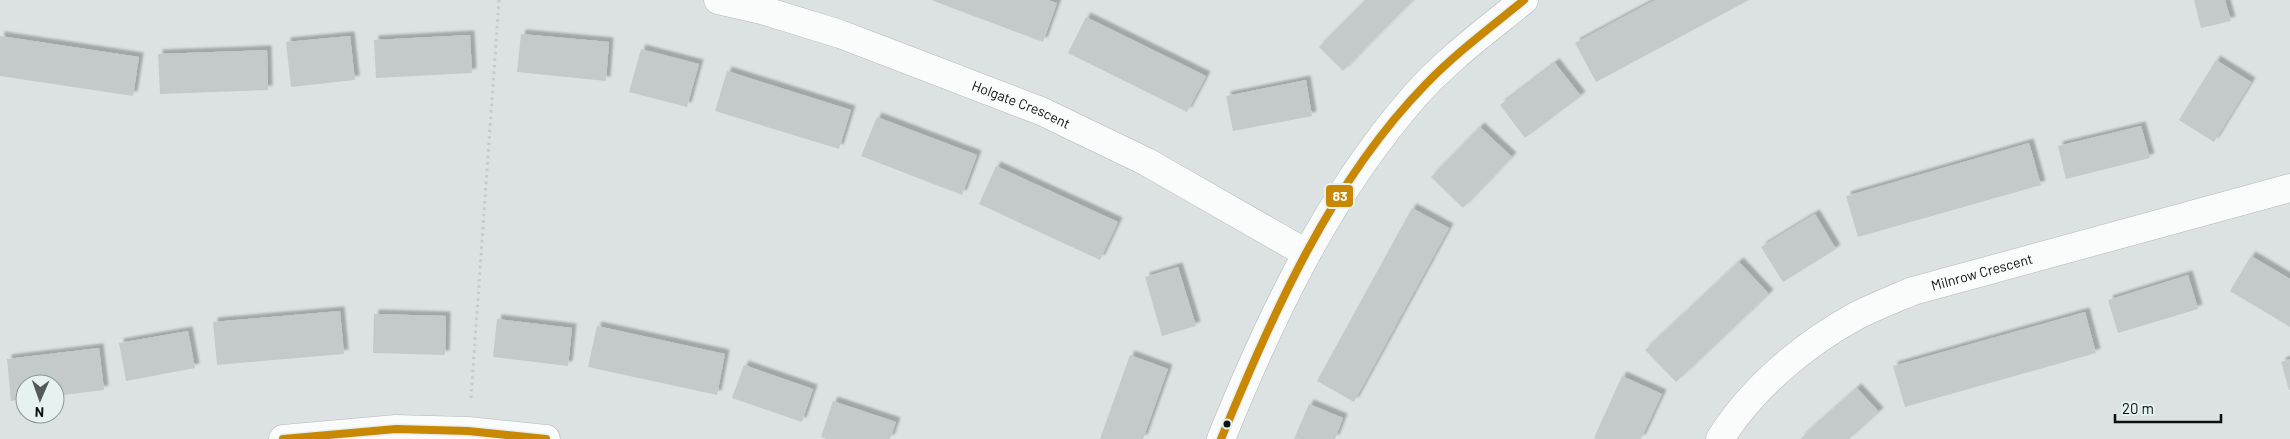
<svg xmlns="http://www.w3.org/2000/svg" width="2290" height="439" font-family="Barlow,sans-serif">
	<defs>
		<filter id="shadow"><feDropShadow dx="4.5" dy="-4.5" stdDeviation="1" flood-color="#0004"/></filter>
	</defs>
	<rect width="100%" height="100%" fill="#dce2e2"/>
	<!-- building -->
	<path fill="#c4c9c9" filter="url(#shadow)" d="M931 0H1048L1057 3 1043 42Z
		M1366 0H1413L1343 71 1319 47Z
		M1655 0H1749L1596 82 1575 43Z
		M2194 0H2225L2231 21 2201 28Z
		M1086 17 1206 76 1187 112 1068 53Z
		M521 34 609 42 606 81 517 72Z
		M470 35 472 73 376 78 374 40Z
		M0 36 139 57 133 96 0 76Z
		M350 36 355 80 291 87 286 42Z
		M641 49 699 64 687 107 629 92Z
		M267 50 268 90 160 94 158 54Z
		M2216 60 2251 82 2214 142 2179 120Z
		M1555 63 1581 96 1525 138 1500 105Z
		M727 71 851 110 839 149 715 111Z
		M1306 80 1312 116 1233 131 1226 96Z
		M877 117 977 155 962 195 861 156Z
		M2141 126 2150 158 2066 179 2058 146Z
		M1480 127 1512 157 1463 208 1431 177Z
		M2029 143 2041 185 1858 237 1846 196Z
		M996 166 1118 222 1100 260 979 204Z
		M1412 208 1449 228 1354 402 1317 381Z
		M1815 214 1836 249 1783 282 1761 247Z
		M2251 256 2290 279V327L2230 291Z
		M1739 262 1769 294 1676 382 1645 350Z
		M1178 267 1196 326 1162 336 1145 277Z
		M2188 275 2198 309 2118 333 2108 300Z
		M340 311 344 354 217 365 213 322Z
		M2085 312 2096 353 1905 407 1893 366Z
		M374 314 446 316 445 355 373 353Z
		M497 319 572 328 568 366 493 357Z
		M597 326 725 354 717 395 588 367Z
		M188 331 195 368 126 381 119 343Z
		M99 348 104 390 55 396V384H25V399L11 401 7 359Z
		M1130 355 1168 369 1143 439H1100Z
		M2290 359V390H2289L2281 362Z
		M744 365 813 389 802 422 732 398Z
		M1622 376 1662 394 1641 439H1597L1594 438Z
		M1857 388 1879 412 1849 439H1800Z
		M833 401 896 422 890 439H827L821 437Z
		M1309 404 1343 418 1335 439H1294Z"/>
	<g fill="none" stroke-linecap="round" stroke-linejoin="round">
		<!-- minor casing -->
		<g stroke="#b2b7b7" stroke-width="29">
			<g id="minor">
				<path id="s1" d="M718 0 762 10 840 34 1041 111 1147 162 1306 253"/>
				<path d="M283 439 396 429 468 431 546 439"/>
				<path d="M1221 439C1270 318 1327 197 1413 98 1445 61 1486 31 1524 0"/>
				<path id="s2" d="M1720 439C1752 388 1803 345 1856 316 1874 307 1894 299 1913 291L2290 188"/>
			</g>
		</g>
		<!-- path -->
		<path stroke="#c8c9c9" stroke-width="3" stroke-dasharray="2.5 4" stroke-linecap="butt" d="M471 398 499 0"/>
		<!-- minor -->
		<use href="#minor" stroke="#fafbfb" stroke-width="28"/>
		<!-- bus-1 casing -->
		<g stroke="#e6f2f2" stroke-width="11">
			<path id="bus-1" d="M283 439 396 429 468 431 546 439
				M1221 439C1273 314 1330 182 1426 84 1456 53 1491 27 1524 0"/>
		</g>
		<!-- bus-1 -->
		<use href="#bus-1" stroke="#c88803" stroke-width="8"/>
	</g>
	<!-- markers -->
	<circle fill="#0b0f0f" stroke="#e6f2f2" stroke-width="2" cx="1227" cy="424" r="4.5"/>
	<g text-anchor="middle" stroke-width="4" stroke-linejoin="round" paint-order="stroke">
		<!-- street labels -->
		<g font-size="14" fill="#0b0f0f" stroke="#e6f2f2">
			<text dy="5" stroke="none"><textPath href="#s1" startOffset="321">Holgate Crescent</textPath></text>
			<text dy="5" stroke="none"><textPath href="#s2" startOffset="319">Milnrow Crescent</textPath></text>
		</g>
	</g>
	<rect stroke="#e6f2f2" stroke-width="2" x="1325" y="184" width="29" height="24" rx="5" fill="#c88803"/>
	<g font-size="14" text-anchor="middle" font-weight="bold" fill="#fff">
		<text x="1340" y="201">83</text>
	</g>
	<!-- north arrow -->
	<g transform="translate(40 399) rotate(182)"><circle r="24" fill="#e6f2f2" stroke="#8e9797"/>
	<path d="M0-4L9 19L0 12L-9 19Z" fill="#545959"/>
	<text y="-8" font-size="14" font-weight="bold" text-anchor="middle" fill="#0b0f0f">N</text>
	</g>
	<!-- scale -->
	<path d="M2115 414v8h106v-8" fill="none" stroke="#0b0f0f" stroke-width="2.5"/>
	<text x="2122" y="414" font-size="15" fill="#0b0f0f" stroke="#e6f2f2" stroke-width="4" paint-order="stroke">20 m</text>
</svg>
